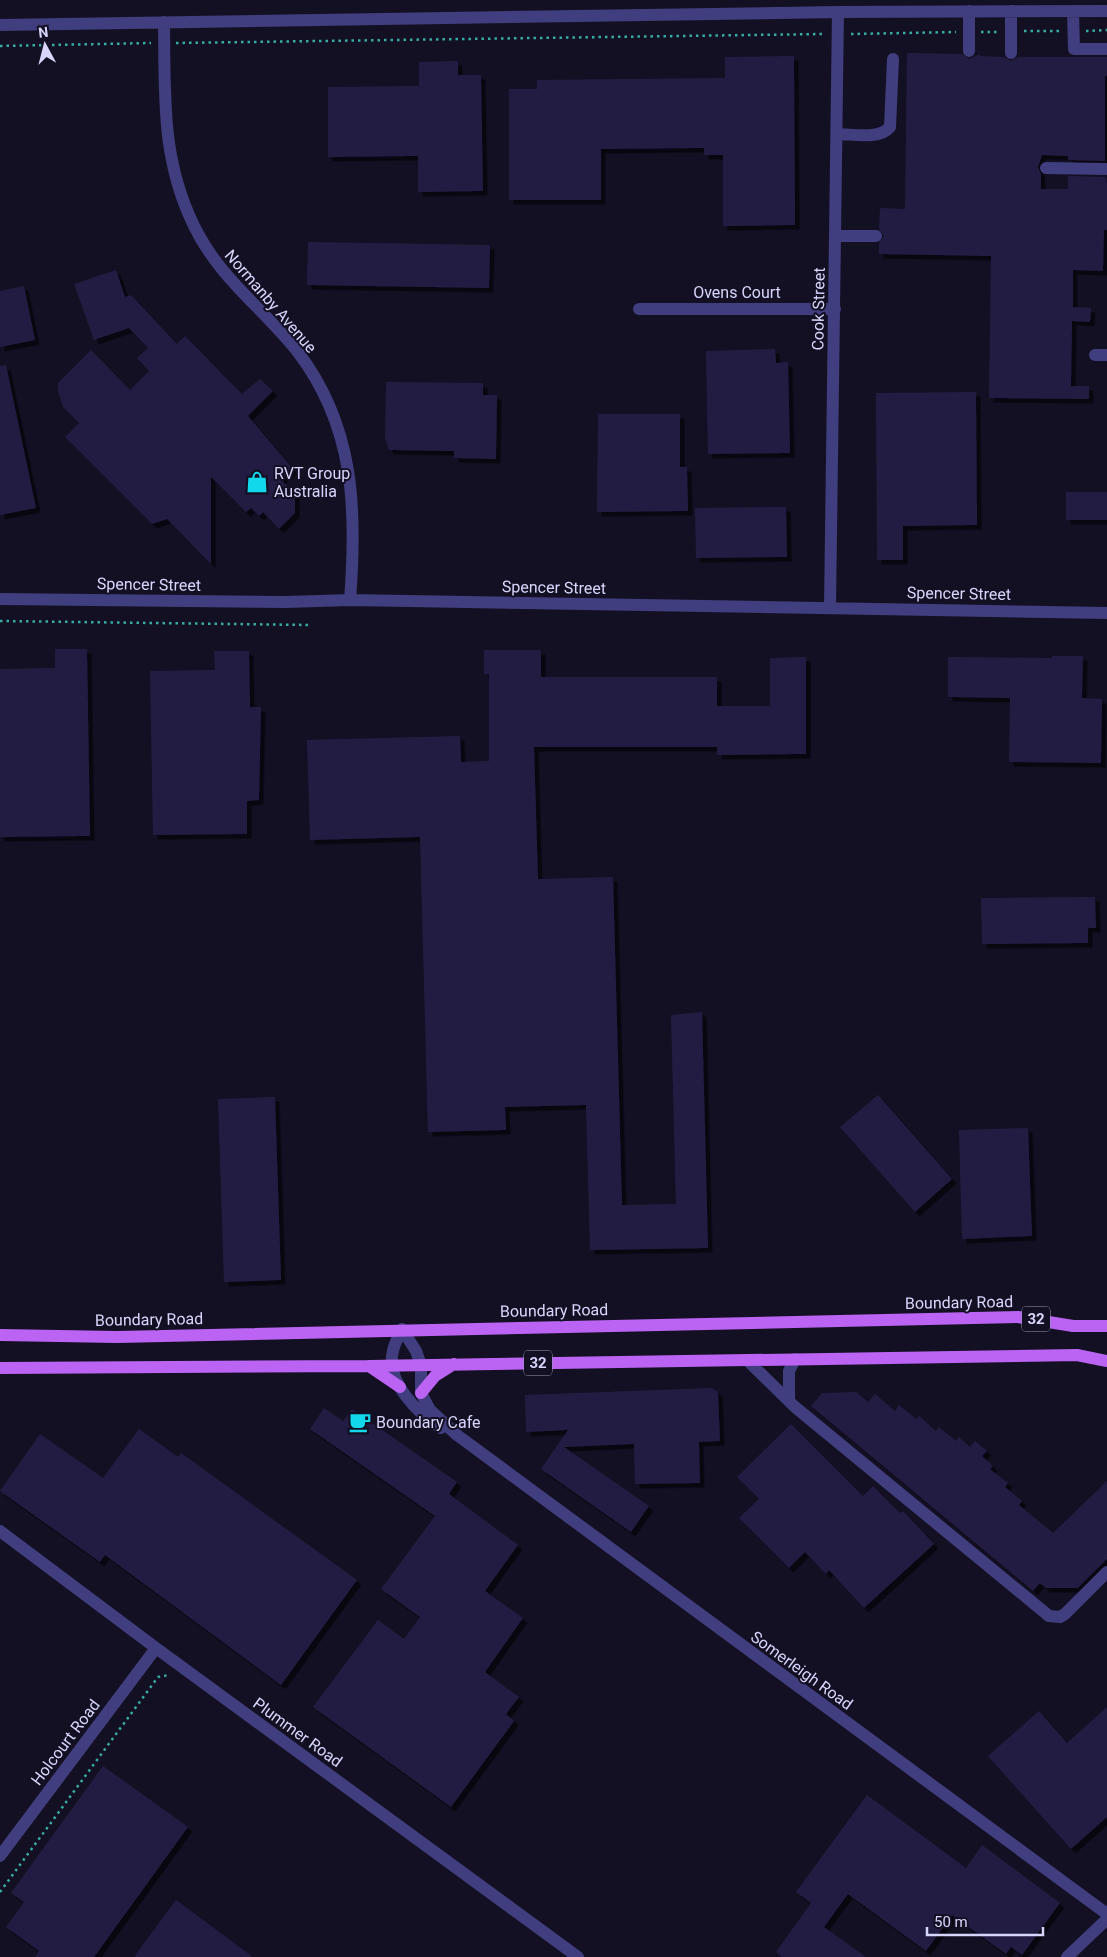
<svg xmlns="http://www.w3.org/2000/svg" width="1107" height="1957" font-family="Roboto,sans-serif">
	<defs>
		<filter id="shadow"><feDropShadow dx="4.5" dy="4.5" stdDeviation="0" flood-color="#0009"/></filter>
	</defs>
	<rect width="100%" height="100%" fill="#131023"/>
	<!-- building -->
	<path fill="#241d42" filter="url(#shadow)" d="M907 53 962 54 969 59 980 54V56L1004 57 1011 61 1018 57H1107V75L1105 77V161L1068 160V156L1042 155 1038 167 1041 174V189H1068V176L1105 177 1107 184V230H1104L1103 271 1073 270V307L1091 308 1090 322 1072 321 1071 386H1089V399L989 398 991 256 879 254V243L884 236 879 229 880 208 905 209Z
		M794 56 795 225 723 226V155H704V148L601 149V200H509V89H537V80L725 78V57Z
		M458 61V75H481L483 191 418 192V156L328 157V87L419 86V62Z
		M308 242 490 245 489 288 307 285Z
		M116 270 125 297 131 295 177 344 185 336 242 394 260 379 273 391 248 416 293 469 281 480 295 493V513L279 529 263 512 259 516 251 508 246 512 211 477V564L167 519 152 524 65 437 79 423 63 407 58 391V383L91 350 130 390 149 371 137 358 148 348 129 328 94 340 74 284Z
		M24 286 35 340 0 347V291Z
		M775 349 776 363 788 362 790 453 708 454 706 351Z
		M6 365 36 508 0 515V366Z
		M386 382 483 383V395H497L496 459 454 458V451L389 450 385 438Z
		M976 392 977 525 903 526V560H877L876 393Z
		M598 414H680V467H687L688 511 597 512Z
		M1066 492H1107V520H1066Z
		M786 507 787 557 696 558 695 508Z
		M55 649H87L90 836 0 837V669L55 668Z
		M484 650H541V677H717V706H770V658L806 657V754L717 755V747H534L538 879 613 877 622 1205 676 1204 671 1015 702 1012 708 1248 590 1250 586 1105 505 1107 506 1130 428 1132 420 837 310 840 307 740 460 736 461 762 489 761V674H484Z
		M214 651H249L250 707H261L259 800 247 801V834L153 835 150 671 215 670Z
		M1052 656H1083L1082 698 1102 699 1101 763 1009 762 1010 698 948 697V657L1052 658Z
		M1095 897 1096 928H1088V943L982 944 981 898Z
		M878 1095 952 1179 915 1212 840 1127Z
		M275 1097 281 1280 224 1282 218 1099Z
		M1028 1128 1032 1236 962 1239 959 1130Z
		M712 1388 718 1392 720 1441 699 1442 700 1483 635 1484 634 1444 564 1447 649 1506 631 1532 541 1469 568 1430 526 1432 525 1395Z
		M856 1392 868 1402 875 1394 895 1411 899 1405 916 1419 919 1416 936 1431 939 1427 956 1441 959 1437 970 1447 975 1441 987 1451 982 1456 993 1466 990 1469 1008 1483 1005 1487 1022 1501 1019 1505 1053 1533 1107 1481V1559L1078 1588H1046L1040 1583 1033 1591 811 1406 822 1393Z
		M324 1408 343 1421 352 1409 457 1482 449 1494 518 1545 485 1591 523 1618 485 1672 519 1697 506 1714 514 1721 451 1807 313 1707 378 1620 404 1639 420 1617 381 1589 435 1516 310 1429Z
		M791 1424 863 1496 873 1486 900 1513 903 1511 934 1544 864 1608 829 1570 826 1574 805 1552 789 1568 739 1518 759 1499 737 1477Z
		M139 1429 178 1457 181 1453 357 1580 281 1685 105 1555 100 1562 0 1491 40 1434 103 1478Z
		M1107 1707V1817L1071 1849 988 1756 1039 1711 1067 1743Z
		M103 1766 188 1827 94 1957H35L39 1951 6 1927 24 1902 11 1893Z
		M867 1795 966 1868 982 1845 1060 1903 1022 1955 1011 1947 1006 1954 952 1915 926 1951 848 1894 824 1927 866 1957H782L776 1952 811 1903 796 1892Z
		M176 1900 253 1957H134Z"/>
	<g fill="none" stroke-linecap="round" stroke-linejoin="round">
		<!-- path -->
		<path stroke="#38ada4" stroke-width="2.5" stroke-dasharray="2.5 4" stroke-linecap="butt" d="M1024 31H1061
			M1086 31 1107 30
			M981 32H998
			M851 34 956 32
			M176 43 823 34
			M0 46 151 43
			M0 621 309 625
			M0 1892 158 1677 169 1675"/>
		<!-- minor -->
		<path stroke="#403e7e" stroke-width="12" d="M1073 11 1074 49H1107
			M164 22C165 95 161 159 194 226 220 279 262 307 297 351 355 426 357 510 350 600
			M0 25 838 12 1107 11
			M969 51V11
			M1011 53V11
			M837 134C853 134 879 140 890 127L893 59
			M1046 168 1107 169
			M836 236H876
			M639 309H835
			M1095 355H1107
			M0 599 286 602 350 600 1107 613
			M830 607 838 12
			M402 1329 416 1351 421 1365V1393L430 1410 457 1435 1107 1914
			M402 1329C399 1336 394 1344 393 1351 385 1381 418 1414 441 1428
			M747 1360 795 1407 1049 1616 1060 1617 1065 1614 1107 1572
			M789 1400V1371L795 1359
			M0 1531 156 1648 578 1957
			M0 1856 156 1648
			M1067 1957 1107 1919"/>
		<!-- major -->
		<path stroke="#bb64f4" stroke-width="12" d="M0 1335 117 1337 1018 1317 1073 1326H1107
			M369 1366 400 1387
			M0 1368 369 1366 1077 1355 1107 1361
			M421 1393 435 1376 454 1364"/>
	</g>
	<!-- icons -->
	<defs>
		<g id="shop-bare" transform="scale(1.725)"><path d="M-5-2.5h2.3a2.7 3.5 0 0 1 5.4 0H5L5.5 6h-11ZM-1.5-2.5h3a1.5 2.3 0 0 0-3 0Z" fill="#11d9eb" stroke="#131023" stroke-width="2.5" paint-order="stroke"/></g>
		<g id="cafe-bare" transform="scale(1.725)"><path d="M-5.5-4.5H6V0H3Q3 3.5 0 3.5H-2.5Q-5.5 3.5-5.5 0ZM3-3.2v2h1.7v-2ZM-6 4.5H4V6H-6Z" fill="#11d9eb" stroke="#131023" stroke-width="2.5" paint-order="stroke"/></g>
	</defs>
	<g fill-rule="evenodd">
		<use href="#shop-bare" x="257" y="482"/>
		<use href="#cafe-bare" x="360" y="1422"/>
	</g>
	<g text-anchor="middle" stroke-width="4" stroke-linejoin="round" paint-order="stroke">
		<!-- shield labels -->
		<g fill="#131023" stroke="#9d9abb" stroke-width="1">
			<rect x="1022" y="1306.5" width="28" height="25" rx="4"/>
			<rect x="524" y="1350.5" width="28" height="25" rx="4"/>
		</g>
		<g font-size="15" font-weight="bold" fill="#d8d5fc">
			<text x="1036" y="1324">32</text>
			<text x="538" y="1368">32</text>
		</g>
		<!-- street labels -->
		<g font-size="16" fill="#d8d5fc" stroke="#131023">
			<text x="737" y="298">Ovens Court</text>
			<text transform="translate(271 301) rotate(49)" y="6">Normanby Avenue</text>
			<text transform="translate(818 309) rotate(-89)" y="6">Cook Street</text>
			<text transform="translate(149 584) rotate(1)" y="6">Spencer Street</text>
			<text transform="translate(554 587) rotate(1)" y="6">Spencer Street</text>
			<text transform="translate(959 593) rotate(1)" y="6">Spencer Street</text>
			<text transform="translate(959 1302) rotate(-1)" y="6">Boundary Road</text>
			<text transform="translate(554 1310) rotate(-1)" y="6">Boundary Road</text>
			<text transform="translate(149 1319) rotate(-1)" y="6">Boundary Road</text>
			<text transform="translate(802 1670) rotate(36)" y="6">Somerleigh Road</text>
			<text transform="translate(298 1732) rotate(36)" y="6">Plummer Road</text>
			<text transform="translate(65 1742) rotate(-53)" y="6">Holcourt Road</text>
		</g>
		<!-- poi labels -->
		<g font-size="16" fill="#d8d5fc" stroke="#131023" text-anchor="start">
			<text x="274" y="479">RVT Group<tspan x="274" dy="18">Australia</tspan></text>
			<text x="376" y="1428">Boundary Cafe</text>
		</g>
	</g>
	<!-- north arrow -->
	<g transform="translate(45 45) rotate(353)" stroke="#131023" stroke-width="4" paint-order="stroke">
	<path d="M0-4L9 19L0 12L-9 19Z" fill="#d8d5fc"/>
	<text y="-8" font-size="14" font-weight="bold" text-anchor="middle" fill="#d8d5fc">N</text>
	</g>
	<!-- scale -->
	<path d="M927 1927v8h116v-8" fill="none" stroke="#d8d5fc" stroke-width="2.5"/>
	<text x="934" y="1927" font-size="15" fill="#d8d5fc" stroke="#131023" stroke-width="4" paint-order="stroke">50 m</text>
</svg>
